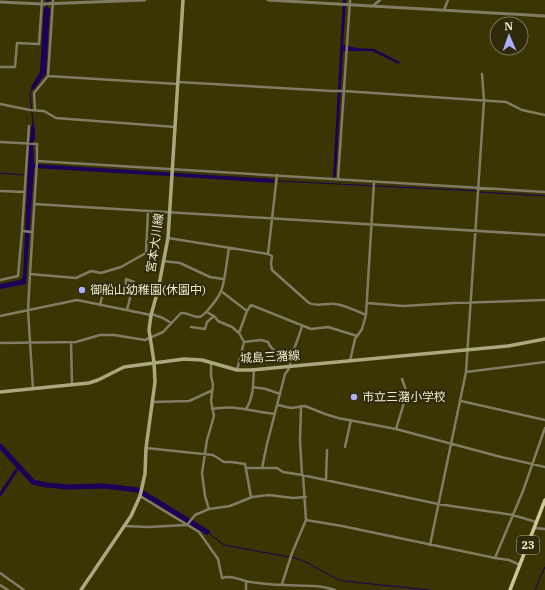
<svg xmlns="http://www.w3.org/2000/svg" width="545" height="590" font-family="'IBM Plex Serif','Noto Sans JP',serif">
	<rect width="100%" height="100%" fill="#3a3503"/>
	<!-- water -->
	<path fill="#1b0059" d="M44 0H51V1H48V8H50L46 73 34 89 32 90 31 87 40 72 44 8 46 7 47 1Z
		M343 0H346L343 45 357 48 374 49 400 62 399 64 372 51H343L336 173 335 178H333Z
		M33 121 35 130V140L33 141 34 164 274 179V183L168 176 34 168 26 284 0 289V284L20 280 23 277 29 147 31 128Z"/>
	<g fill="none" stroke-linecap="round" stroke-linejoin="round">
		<!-- stream -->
		<path stroke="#1b0059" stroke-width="1" d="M32 89 30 93 33 123
			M0 173 23 175
			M278 181 477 191
			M480 192 545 196
			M207 532 224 545 289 557
			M292 557C311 562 325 575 343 581L429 590
			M535 590 545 567"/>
		<!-- canal -->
		<path stroke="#1b0059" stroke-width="3" d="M18 469 19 467
			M0 495 16 471"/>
		<!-- river -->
		<path stroke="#1b0059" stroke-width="5" d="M0 446 33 482 47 485 67 487 104 486 138 490 207 532"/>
		<!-- minor -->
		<path stroke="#807d64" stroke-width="2.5" d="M53 0 48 76 178 84
			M374 5 380 0
			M444 10 448 0
			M0 67H15L17 43 39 44 42 0
			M178 82 332 91H344L506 102 522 110 545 115
			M0 104 30 110 44 111 56 118 175 127
			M35 110 34 93 48 76
			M29 126 22 231 32 232
			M0 142 37 144V161L545 192
			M37 161 30 274 76 278 91 271 101 273 121 267 146 253 148 211
			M277 175 268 254 272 256 271 263 272 270 309 303C317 307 326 303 335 304 345 305 356 311 366 315
			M338 179 350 0
			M0 191 24 192
			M34 204 545 235
			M168 238 268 254
			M163 261 180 263 210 277 223 279
			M30 274 28 310 33 389
			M0 280 18 276 22 231
			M126 291V279L134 282 127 310
			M221 291 247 311
			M367 303 403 306 454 303 545 300
			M100 305 104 289 132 292
			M207 312 215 317 218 321 232 327 239 333 244 342 261 340 268 342C271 351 283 356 291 358
			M151 314 163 318 171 323
			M0 316 77 300 151 315
			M191 327 205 329 207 322 214 316
			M239 333 247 311 251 305 311 329 328 327 357 336
			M71 342 72 385
			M0 343 76 342 100 335H114L145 340 163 332 181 313C187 312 192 317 199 317 204 317 219 297 221 291 225 283 227 258 229 248
			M350 361 355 339 362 329 366 315 374 182
			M237 370 244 342
			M466 372 545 362
			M253 387 266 389 280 394
			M461 401 545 420
			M152 402 189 401 211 391
			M278 405 291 408 305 406 325 414 338 418 396 429 501 457 545 467
			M301 406 300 440 302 475
			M212 409C235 404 253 412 275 414
			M246 409C254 397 253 383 254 370
			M396 429 407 393 402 379
			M345 447 351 420
			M146 448 213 455 224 462H231L245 464 251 497
			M246 468H277L283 472 302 475 438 504 513 515 536 522
			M262 468 267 444 285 374C290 369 290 365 291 359 294 348 299 337 302 326
			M326 480 327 450
			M140 496 199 532 218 559 222 578C230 575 238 579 246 581 268 586 291 585 314 586 321 586 328 588 335 590
			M209 509 205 496 202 473 207 440 214 416 211 401 213 385 211 376V363
			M306 520 342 526 495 558 509 560 520 565
			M125 526 148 527 187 525 195 515 209 509 230 506 252 497 269 495 293 498 306 497
			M534 528 545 529
			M430 545 466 372 484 101 482 74
			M495 558 523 491 545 428
			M0 573 24 590
			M246 581V590
			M282 584 292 553 306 520 303 475
			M0 585 8 590"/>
		<!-- tertiary -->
		<path stroke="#807d64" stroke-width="3" d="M268 0 545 16
			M0 2 42 4 145 0"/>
		<!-- secondary -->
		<path stroke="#aba77e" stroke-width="3.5" d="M0 392 89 383 98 380 124 367 184 359 202 360 237 370H251L508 346 545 339
			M81 590 131 516 140 496 145 474 146 448 155 382 154 362 149 330 151 315 158 290 168 238 183 0"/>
		<!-- primary -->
		<path stroke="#ccc692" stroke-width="3.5" d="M510 590 545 500"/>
	</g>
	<!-- markers -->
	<g fill="#adaefb" stroke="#2e2a0a" stroke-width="1.5">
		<circle cx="82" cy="290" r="4"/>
		<circle cx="354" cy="397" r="4"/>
	</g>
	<g text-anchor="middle" stroke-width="4" stroke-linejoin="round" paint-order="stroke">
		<!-- shield labels -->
		<rect fill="#2e2a0a" stroke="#b3b090" stroke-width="1" x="517" y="536" width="22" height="18" rx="3"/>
		<g font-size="11" font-weight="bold" fill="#eceaca">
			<text x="528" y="549">23</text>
		</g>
		<!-- street labels -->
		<g font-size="12" fill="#eceaca" stroke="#2e2a0a">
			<text transform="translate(155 243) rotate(-82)" y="4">宮本大川線</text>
			<text transform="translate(270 357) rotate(-3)" y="4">城島三潴線</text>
		</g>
		<!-- poi labels -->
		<g font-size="12" fill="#eceaca" stroke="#2e2a0a" text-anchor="start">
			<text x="90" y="294">御船山幼稚園(休園中)</text>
			<text x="362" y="401">市立三潴小学校</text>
		</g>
	</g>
	<!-- north arrow -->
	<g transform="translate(509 36) rotate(358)"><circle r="19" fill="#2e2a0a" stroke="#7a7757"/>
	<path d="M0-3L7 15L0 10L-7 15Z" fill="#adaefb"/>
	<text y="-6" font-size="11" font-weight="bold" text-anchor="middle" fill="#eceaca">N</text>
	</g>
</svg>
